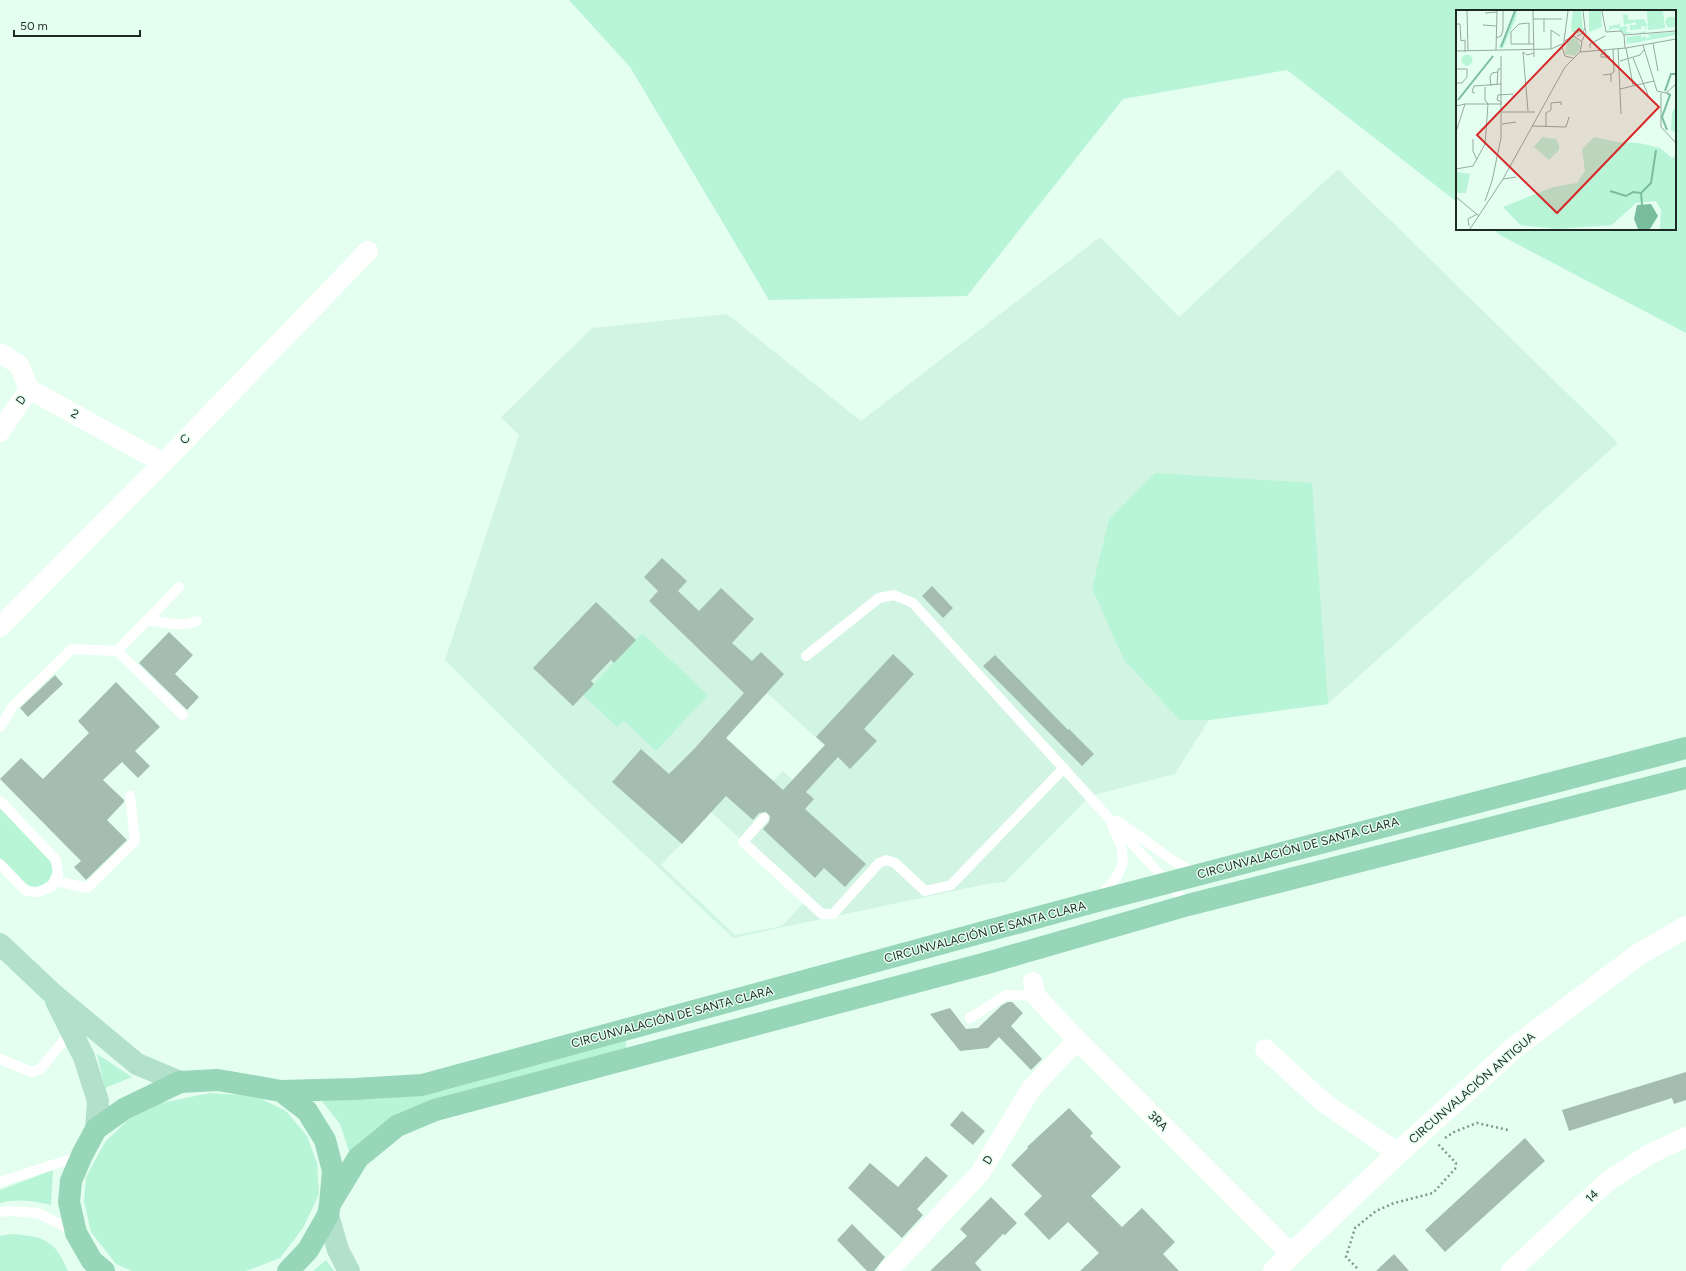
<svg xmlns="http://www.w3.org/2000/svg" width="1686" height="1271" font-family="Figtree,sans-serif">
	<rect width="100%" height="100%" fill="#e4fff0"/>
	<!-- built -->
	<path fill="#d2f5e3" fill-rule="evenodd" d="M1338 169 1618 443 1328 704 1209 720 1175 774 1090 796 1005 882 987 884 733 938 574 788 445 660 519 435 501 417 592 328 727 314 861 421 1100 237 1179 317ZM767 693 824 745 793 780 783 771 773 781 726 738ZM711 812 806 900 782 926 735 935 661 865Z"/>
	<!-- green -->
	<path fill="#b8f4d6" d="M569 0H1686V333L1500 235 1492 229H1675V11H1457V202L1287 70 1123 99 967 296 769 300 630 67Z
		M1155 473 1312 483 1328 704 1209 720H1180L1124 660 1092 588 1109 520Z
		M642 633 708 695 656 751 624 721 617 727 583 695Z
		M0 807 50 859 53 871 49 880 42 885 36 887 30 886 24 883 0 858Z
		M626 1041V1049L408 1110 350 1154 340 1124 321 1100 376 1099 446 1090Z
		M97 1054 132 1077 105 1088Z
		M210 1093 255 1096 286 1111 307 1136 317 1163 319 1194 303 1228 280 1258 246 1271H132L116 1264 91 1232 84 1201 86 1177 105 1142 129 1119 161 1103Z
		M53 1170 51 1205C34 1201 16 1198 0 1203V1190Z
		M12 1234C45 1237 54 1239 68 1271H0V1236Z
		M326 1260 334 1271H313Z"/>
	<!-- building -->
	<path fill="#a4bdb0" d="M662 558 687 581 678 591 699 611 721 588 754 619 732 643 752 661 761 652 784 674 726 738 783 790 825 745 816 737 893 654 914 674 864 729 877 741 850 769 838 757 806 792 814 799 805 809 866 864 845 887 824 868 815 878 767 833 763 829 769 822 770 816 766 812 759 813 753 820 726 796 682 844 612 782 641 749 669 774 694 749 744 693 649 601 658 591 644 577Z
		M932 586 953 608 943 618 922 596Z
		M596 602 636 640 614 663 611 660 591 681 594 684 573 706 533 668Z
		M169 632 193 655 175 674 199 697 187 710 139 663Z
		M995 655 1068 730 1069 729 1094 754 1082 766 983 666Z
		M55 675 63 684 28 717 20 708Z
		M116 682 160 727 135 751 150 766 138 778 122 762 103 780 124 800V802L107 820 127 840 86 880 74 867 81 861 0 779 21 758 43 779 89 733 78 721Z
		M1008 1002H1012L1023 1013 1011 1026 1042 1059 1031 1070 999 1037 988 1048 960 1051 930 1014 950 1008 966 1029 978 1028 1002 1005Z
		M1686 1072V1100L1674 1104 1672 1098 1569 1131 1562 1110Z
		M1069 1108 1093 1133 1090 1136 1121 1167 1091 1196 1122 1227 1142 1208 1175 1242 1163 1254 1179 1271H1080L1099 1253 1068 1222 1049 1240 1024 1214 1042 1196 1011 1165 1028 1148 1027 1147Z
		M962 1111 985 1131 973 1145 950 1125Z
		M1525 1138 1545 1161 1445 1252 1425 1230Z
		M926 1156 948 1176 917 1209 923 1215 902 1238 848 1188 870 1163 898 1187Z
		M991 1197 1017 1223 1005 1235 1003 1234 975 1263 982 1271H930L967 1236 960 1229Z
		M852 1224 885 1257 874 1271H867L837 1240Z
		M1394 1254 1409 1271H1376Z"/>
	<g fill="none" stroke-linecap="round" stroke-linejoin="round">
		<!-- path -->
		<path stroke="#83958b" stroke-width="2.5" stroke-dasharray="2 3" stroke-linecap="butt" d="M1445 1138 1454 1132 1477 1123 1508 1130
			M1357 1268 1346 1257 1355 1228 1376 1211 1394 1203 1433 1193 1455 1169 1456 1163 1437 1143"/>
		<!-- service -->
		<path stroke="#fff" stroke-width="10" d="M179 587 117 651 183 715
			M147 620C163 622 182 628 197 621
			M806 656 879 598 894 595 913 603 1188 905
			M0 727 13 706 72 649 117 651
			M0 801 56 860 58 874 52 886 39 892H32L25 890 0 864
			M764 818 743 842 822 914H833L879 863 886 860 895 863 925 891 951 885 1064 768
			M1118 821 1169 858 1196 874
			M56 881 87 888 135 841 130 796
			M1100 896C1124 871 1131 859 1112 826
			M970 1018 1006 995 1036 996
			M0 1059 32 1072 40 1069 71 1032
			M0 1182 80 1156
			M0 1212 9 1211 38 1213 75 1232"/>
		<!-- minor -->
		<path stroke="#fff" stroke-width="20" d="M0 353 19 365 29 389 163 463
			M0 432 29 389
			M0 627 163 463 368 251
			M1033 982 1036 996 1077 1040 1291 1254
			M1265 1049 1323 1102 1398 1153
			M888 1271 980 1173 1031 1089 1077 1040
			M1511 1271 1608 1181 1650 1154 1686 1137"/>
		<!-- tertiary -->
		<path stroke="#fff" stroke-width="22" d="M1274 1271 1398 1153 1514 1048 1638 955 1686 927"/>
		<!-- primary -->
		<path stroke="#b2e0ca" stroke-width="22" d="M0 944 53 994 137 1064 180 1082
			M56 1001 84 1057 98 1101 96 1129
			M328 1215 338 1250 349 1271"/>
		<!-- trunk -->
		<path stroke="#98d6b8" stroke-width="22" d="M281 1091 355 1089 422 1085 1094 902 1686 748
			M330 1204 358 1158 397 1126 435 1110 987 963 1188 905 1686 778
			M104 1271 92 1261 76 1233 69 1202 71 1181 82 1155 96 1129 124 1109 180 1082 218 1080 281 1091 307 1111 325 1140 333 1171 330 1204 328 1215 308 1250 288 1271"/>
	</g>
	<g text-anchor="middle" stroke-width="3" stroke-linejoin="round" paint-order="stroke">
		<!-- street labels -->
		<g font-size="12" fill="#1f2924" stroke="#e4fff0">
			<text transform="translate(21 400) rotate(-56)" y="4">D</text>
			<text transform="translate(75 414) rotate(29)" y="4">2</text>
			<text transform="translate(185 439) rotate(-46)" y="4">C</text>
			<text transform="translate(1298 848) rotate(-15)" y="4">CIRCUNVALACIÓN DE SANTA CLARA</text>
			<text transform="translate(985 932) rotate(-15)" y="4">CIRCUNVALACIÓN DE SANTA CLARA</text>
			<text transform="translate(672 1017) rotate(-15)" y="4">CIRCUNVALACIÓN DE SANTA CLARA</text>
			<text transform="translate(1472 1088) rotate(-41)" y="4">CIRCUNVALACIÓN ANTIGUA</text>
			<text transform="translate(1158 1121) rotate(45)" y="4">3RA</text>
			<text transform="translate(988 1160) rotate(-59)" y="4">D</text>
			<text transform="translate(1592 1196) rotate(-43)" y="4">14</text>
		</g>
	</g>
	<!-- overview -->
	<g transform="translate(1456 10)">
		<rect width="220" height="220" fill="#e4fff0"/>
		<path d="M57 1H61L60 8 47 38H43L57 7ZM117 1H125L127 19 122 24 116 22 115 16ZM133 1H145L146 17 133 22ZM191 1H207L209 18 192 20ZM167 4 172 5V10L188 9 191 15 190 21 189 23H182L190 21 189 16H185L186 19 174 20V15H180V12L168 15ZM209.5 12a5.5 5.5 0 1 1 11 0a5.5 5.5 0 1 1-11 0ZM164 14V17L172 16 170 22 178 23 169 24 161 18 154 19V21L150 20H153V16ZM220 22V25L172 34 170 32 171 27 185 25 186 28 190 24 189 28 195 27 191 24ZM120 27 125 37 119 46 109 44 111 30ZM5.5 50a5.5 5.5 0 1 1 11 0a5.5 5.5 0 1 1-11 0ZM220 96V123L215 120 216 103ZM86 127 100 129 103 135V140L93 150 78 137ZM138 127 161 132 183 133 204 138 216 148 220 146V219H204L205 200 200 191 180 193 156 215 102 219 64 215 47 197 97 177 121 173 129 161 126 139ZM0 162 14 164 10 183H0Z" fill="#b8f4d6"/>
		<path d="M195 194 202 206 194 219H182L178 209 181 195Z" fill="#79bd9c"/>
		<path fill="none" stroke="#79bd9c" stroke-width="2" d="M45 37 59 1M209 81 215 64H220M2 90 37 46M211 120 206 107 214 85 211 83M154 181 170 186 177 182 185 183 195 173 200 140M185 183 186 195"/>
		<path fill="none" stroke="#95a99e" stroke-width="1" d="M11 1 12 41M77 1 78 47M146 1 150 22 165 21 168 25 220 21M29 3 41 2M77 9H106M88 9V22M0 14H4L5 31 9 30V42M27 15 40 16M168 25 169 38M121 26 126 24 129 18 127 1M40 28 45 26 47 20V1M108 31 112 1M126 31 130 22 129 18M197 33 202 61M73 34V13L63 14 55 22V34H78M187 35 201 81 210 83 220 74M134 38V34L149 26M162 38 165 104M170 38 177 75M95 39V20L104 26M149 39V44H145V47H154L149 44M40 40 41 1M0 41 95 39 106 34M67 42 72 101M67 42 71 45 78 43M124 42 170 38 220 29M177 48 192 85M164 51 184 45 188 40M0 59H11V67L6 73H0M155 64 158 62 157 39M147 65 155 64V72M41 75 42 59H45M35 76 34 67 36 63 42 62M164 79 198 71M19 83 16 82 18 76 45 74M205 83V117L220 133M46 92 41 90 42 85 57 84M0 96 9 94H46M46 102H79M46 114 60 112M76 116 110 117 113 107M90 117V103L95 100V93L105 92V95M0 122 9 94M17 129V141L21 150M0 159 17 156 29 134 32 94 29 90V77M47 169 60 167M0 187 23 206M29 191 36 171 45 128V46M13 216 12 209 21 204M14 219 47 169 109 57 124 42 126 32 118 26 108 31 106 37 109 46 117 48"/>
		<path fill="#d62828" fill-opacity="0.15" stroke="#d62828" stroke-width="2" d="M123 19 203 97 101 203 21 125Z"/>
		<rect width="220" height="220" fill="none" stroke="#1f2924" stroke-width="2"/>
	</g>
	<!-- scale -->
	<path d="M14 30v6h126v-6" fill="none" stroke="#1f2924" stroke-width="2"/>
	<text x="20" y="30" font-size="12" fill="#1f2924" stroke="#e4fff0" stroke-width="3" paint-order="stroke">50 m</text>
</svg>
